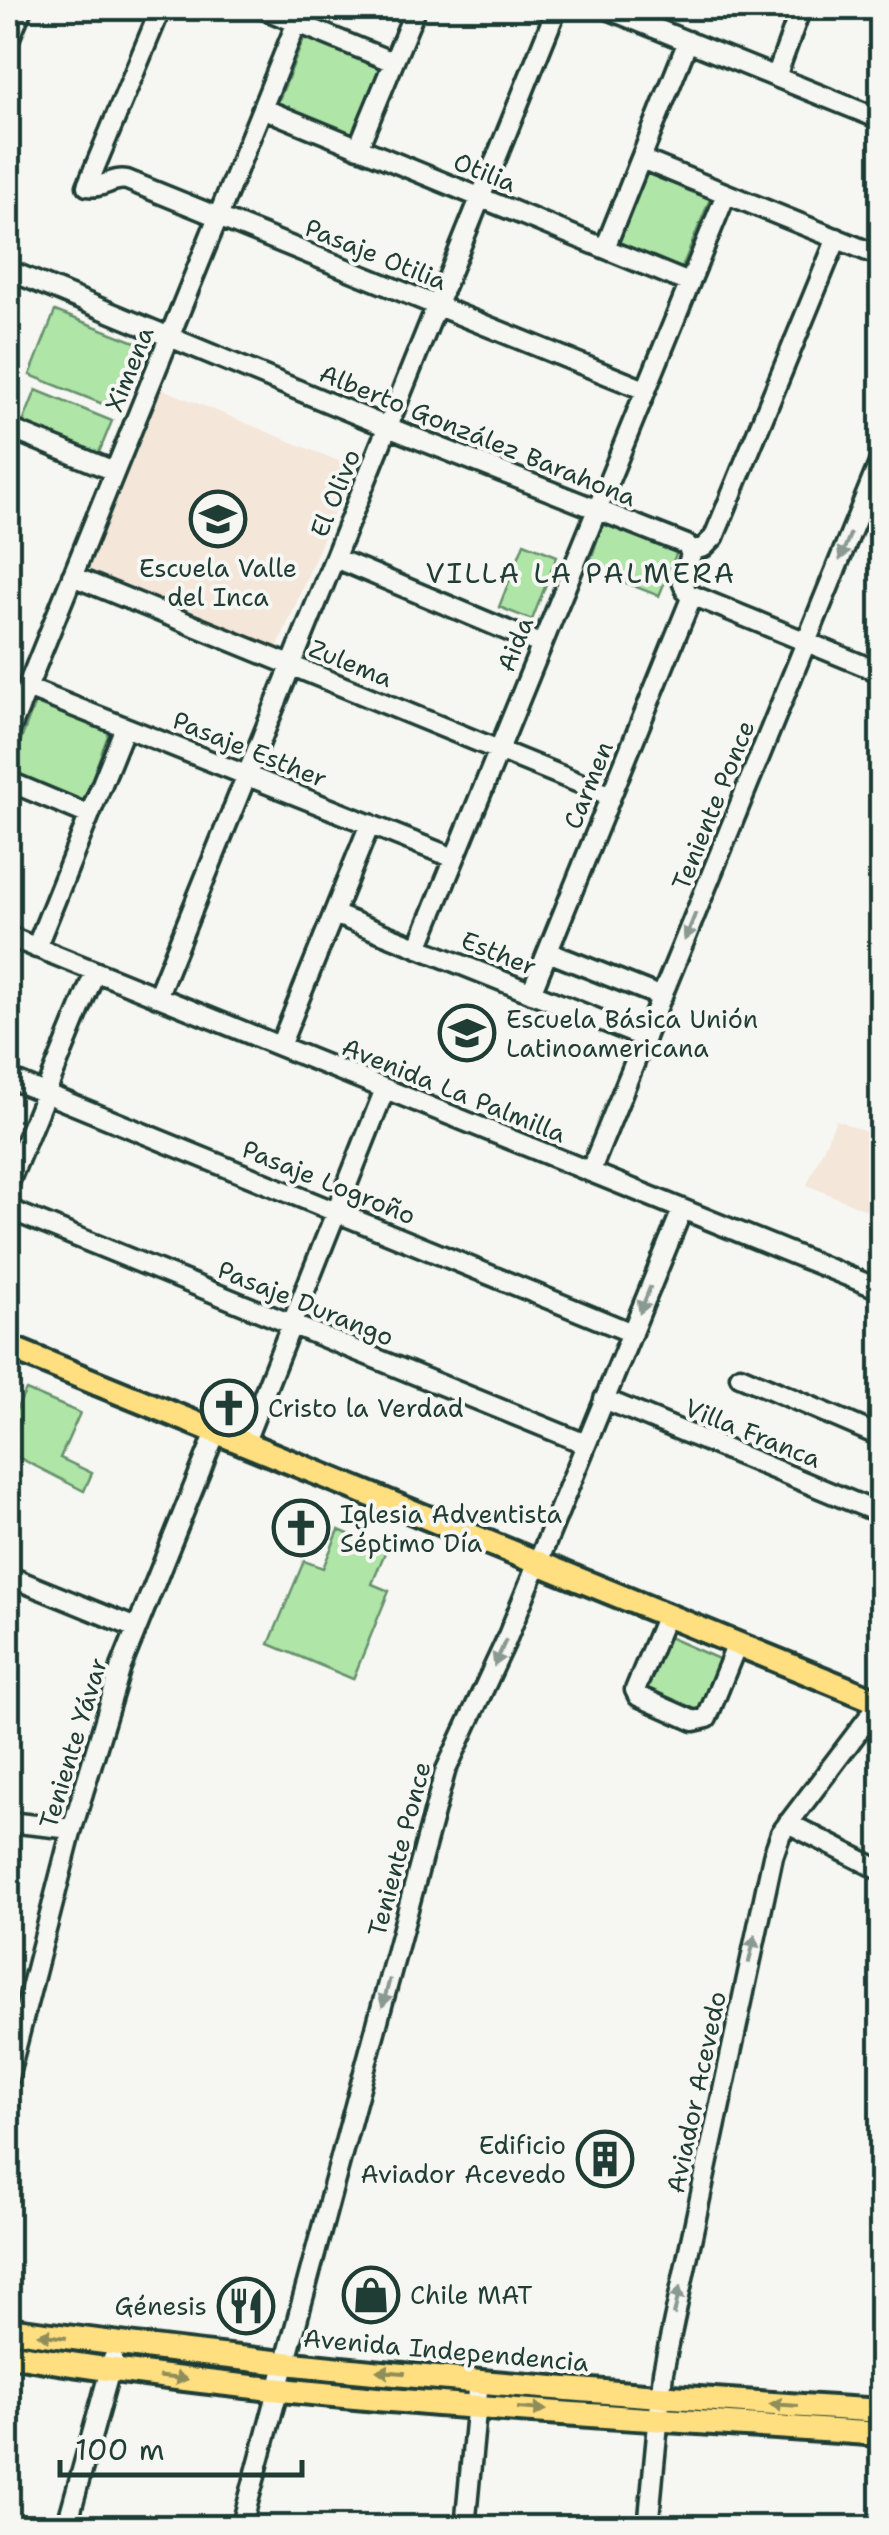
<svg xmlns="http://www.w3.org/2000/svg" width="889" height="2535" font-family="'Shantell Sans',sans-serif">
	<rect width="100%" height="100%" fill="#f6f6f2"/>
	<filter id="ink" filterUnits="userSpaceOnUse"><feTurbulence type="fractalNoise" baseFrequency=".01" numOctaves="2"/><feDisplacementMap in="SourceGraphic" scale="20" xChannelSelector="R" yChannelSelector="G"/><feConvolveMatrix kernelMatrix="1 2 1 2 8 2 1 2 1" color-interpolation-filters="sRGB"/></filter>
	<g filter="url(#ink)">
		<!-- built -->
		<path fill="#f4e6d9" d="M160 388 353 467 276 651 84 571Z
			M836 1120 881 1138V1216L807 1185Z"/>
		<!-- green -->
		<path fill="#afe5a7" stroke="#67916e" stroke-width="2.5" d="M305 36 383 67 355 136 277 105Z
			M643 172 710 199 681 270 614 243Z
			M55 311 143 345 118 410 30 375Z
			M36 390 112 421 98 455 22 425Z
			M603 523 677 552 659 596 588 568Z
			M524 543 557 556 532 620 499 607Z
			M35 702 110 730 83 803 8 775Z
			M26 1390 80 1413 60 1458 92 1473 84 1491 8 1452V1426Z
			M339 1530 386 1550 372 1584 389 1591 353 1679 269 1644 304 1561 323 1568Z
			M666 1636 721 1660 698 1714 643 1691Z"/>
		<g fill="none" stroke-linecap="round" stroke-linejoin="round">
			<!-- minor casing -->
			<g stroke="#1f3d34" stroke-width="25">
				<path id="minor" d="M161 8 87 186C103 189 112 177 127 180L645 390
					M261 8 393 62
					M605 8 882 120
					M8 42 22 8
					M776 77 801 8
					M262 108 689 283
					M358 148 416 8
					M641 159 882 257
					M605 248 688 41
					M8 270 375 422 687 545 691 555 682 581 687 593 882 673
					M8 428 114 471
					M691 551 704 547 714 537 837 238
					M335 558 542 645
					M72 576 611 796
					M27 688 454 858
					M8 735 297 22
					M8 781 89 815
					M334 914 645 1038
					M8 936 882 1290
					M36 948 125 727
					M418 948 726 194
					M548 952 662 997
					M531 993 692 596
					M157 997 557 8
					M280 1046 370 824
					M8 1078 632 1333
					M590 1172 882 456
					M8 1185 95 972
					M8 1209 586 1444
					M740 1376 882 1437
					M604 1399 882 1514
					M244 1444 385 1089
					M8 1576 136 1628
					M666 1615 635 1690 638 1696 694 1721 707 1718 737 1644
					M8 1822 72 1829
					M788 1823 882 1871
					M8 2078 72 1829 121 1667 216 1432
					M66 2528 113 2359
					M241 2528 445 1772 505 1643 682 1210
					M465 2528 479 2380
					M648 2528 663 2372 773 1856 781 1833 882 1700"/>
			</g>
			<!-- major casing -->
			<g stroke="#1f3d34" stroke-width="30">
				<path id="major" d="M8 1347 882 1703
					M8 2329C297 2370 590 2393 882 2411
					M8 2354C296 2402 590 2414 882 2434"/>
			</g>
			<!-- minor -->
			<use href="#minor" stroke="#f6f6f2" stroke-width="18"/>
			<!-- major -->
			<use href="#major" stroke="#ffdf80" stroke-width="22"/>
		</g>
		<!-- one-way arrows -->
		<defs><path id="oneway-solid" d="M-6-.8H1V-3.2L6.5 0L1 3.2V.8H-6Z" transform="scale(2.5)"/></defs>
		<g fill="#8a9a93">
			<use href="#oneway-solid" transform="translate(845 547) rotate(112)"/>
			<use href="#oneway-solid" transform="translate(690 927) rotate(112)"/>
			<use href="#oneway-solid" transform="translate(645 1300) rotate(112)"/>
			<use href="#oneway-solid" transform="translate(500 1653) rotate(114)"/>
			<use href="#oneway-solid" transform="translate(752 1949) rotate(-77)"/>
			<use href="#oneway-solid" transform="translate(386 1993) rotate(105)"/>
			<use href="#oneway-solid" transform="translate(677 2301) rotate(-78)"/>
		</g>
		<g fill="#8f8e5a">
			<use href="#oneway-solid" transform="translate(52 2336) rotate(-172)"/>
			<use href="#oneway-solid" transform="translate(391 2372) rotate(-175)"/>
			<use href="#oneway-solid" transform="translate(173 2378) rotate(6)"/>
			<use href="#oneway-solid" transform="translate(784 2405) rotate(-176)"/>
			<use href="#oneway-solid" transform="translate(532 2409) rotate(4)"/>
		</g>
	</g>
	<!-- icons -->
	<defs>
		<g id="school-ring" transform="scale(2.875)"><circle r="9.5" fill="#f6f6f2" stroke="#1f3d34" stroke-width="1.5"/><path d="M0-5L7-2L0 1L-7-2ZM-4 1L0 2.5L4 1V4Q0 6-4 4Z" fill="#1f3d34"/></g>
		<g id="church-ring" transform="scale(2.875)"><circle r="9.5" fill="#f6f6f2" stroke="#1f3d34" stroke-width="1.5"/><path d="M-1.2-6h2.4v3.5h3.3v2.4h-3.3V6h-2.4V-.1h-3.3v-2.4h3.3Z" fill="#1f3d34"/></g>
		<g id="building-ring" transform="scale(2.875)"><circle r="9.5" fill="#f6f6f2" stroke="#1f3d34" stroke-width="1.5"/><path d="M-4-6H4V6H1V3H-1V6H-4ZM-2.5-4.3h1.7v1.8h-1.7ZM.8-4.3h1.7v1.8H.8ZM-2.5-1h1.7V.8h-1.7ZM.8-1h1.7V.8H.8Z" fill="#1f3d34"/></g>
		<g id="shop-ring" transform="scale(2.875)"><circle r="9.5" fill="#f6f6f2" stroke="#1f3d34" stroke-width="1.5"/><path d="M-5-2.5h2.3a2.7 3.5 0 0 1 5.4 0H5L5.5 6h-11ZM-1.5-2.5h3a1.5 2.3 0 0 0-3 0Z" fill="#1f3d34"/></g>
		<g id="restaurant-ring" transform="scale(2.875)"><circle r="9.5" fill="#f6f6f2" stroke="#1f3d34" stroke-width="1.5"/><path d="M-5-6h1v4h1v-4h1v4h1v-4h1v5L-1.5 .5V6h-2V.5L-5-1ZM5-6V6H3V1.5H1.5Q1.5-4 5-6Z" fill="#1f3d34"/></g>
	</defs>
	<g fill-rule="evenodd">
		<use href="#school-ring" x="218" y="519"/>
		<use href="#school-ring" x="467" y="1033"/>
		<use href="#church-ring" x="229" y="1408"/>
		<use href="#church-ring" x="301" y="1528"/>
		<use href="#building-ring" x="605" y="2159"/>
		<use href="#shop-ring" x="371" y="2295"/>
		<use href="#restaurant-ring" x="246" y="2306"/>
	</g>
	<g text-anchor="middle" stroke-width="8" stroke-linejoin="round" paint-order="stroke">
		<!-- street labels -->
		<g font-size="25" fill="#1f3d34" stroke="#f6f6f2">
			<text transform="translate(485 172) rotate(22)" y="9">Otilia</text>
			<text transform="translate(376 254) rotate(22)" y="9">Pasaje Otilia</text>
			<text transform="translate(129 369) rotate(-68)" y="9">Ximena</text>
			<text transform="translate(478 435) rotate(22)" y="9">Alberto González Barahona</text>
			<text transform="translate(335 493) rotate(-68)" y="9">El Olivo</text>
			<text transform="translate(515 644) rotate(-68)" y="9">Aida</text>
			<text transform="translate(351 663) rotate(22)" y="9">Zulema</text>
			<text transform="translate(250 749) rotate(22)" y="9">Pasaje Esther</text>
			<text transform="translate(588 785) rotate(-68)" y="9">Carmen</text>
			<text transform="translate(713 805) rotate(-68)" y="9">Teniente Ponce</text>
			<text transform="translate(499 953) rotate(22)" y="9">Esther</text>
			<text transform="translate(454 1090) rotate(22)" y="9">Avenida La Palmilla</text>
			<text transform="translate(329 1182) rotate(22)" y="9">Pasaje Logroño</text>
			<text transform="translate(306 1303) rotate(22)" y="9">Pasaje Durango</text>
			<text transform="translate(753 1433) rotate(22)" y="9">Villa Franca</text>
			<text transform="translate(73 1743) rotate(-73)" y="9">Teniente Yávar</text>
			<text transform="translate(399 1849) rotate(-75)" y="9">Teniente Ponce</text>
			<text transform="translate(696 2092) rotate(-78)" y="9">Aviador Acevedo</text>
			<text transform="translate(446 2350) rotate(5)" y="9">Avenida Independencia</text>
		</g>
		<!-- poi labels -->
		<g font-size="25" fill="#1f3d34" stroke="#f6f6f2" text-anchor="start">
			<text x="218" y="577" text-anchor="middle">Escuela Valle<tspan x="218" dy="29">del Inca</tspan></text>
			<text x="506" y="1028">Escuela Básica Unión<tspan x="506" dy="29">Latinoamericana</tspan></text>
			<text x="268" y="1417">Cristo la Verdad</text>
			<text x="340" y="1523">Iglesia Adventista<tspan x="340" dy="29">Séptimo Día</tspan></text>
			<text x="566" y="2154" text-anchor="end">Edificio<tspan x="566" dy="29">Aviador Acevedo</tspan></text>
			<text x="410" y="2304">Chile MAT</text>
			<text x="207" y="2315" text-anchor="end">Génesis</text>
		</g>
		<!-- neighbourhood labels -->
		<g font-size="28" letter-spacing="2.5" fill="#1f3d34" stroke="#f6f6f2">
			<text x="581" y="583">VILLA LA PALMERA</text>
		</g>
	</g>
	<!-- margin -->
	<rect width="889" height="2535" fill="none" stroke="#f6f6f2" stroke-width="40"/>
	<rect x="20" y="20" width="849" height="2495" fill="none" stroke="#1f3d34" stroke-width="4" filter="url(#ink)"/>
	<!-- scale -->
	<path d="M60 2460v15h242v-15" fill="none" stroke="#1f3d34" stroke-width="5"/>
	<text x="75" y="2460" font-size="30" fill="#1f3d34" stroke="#f6f6f2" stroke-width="8" paint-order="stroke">100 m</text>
</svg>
